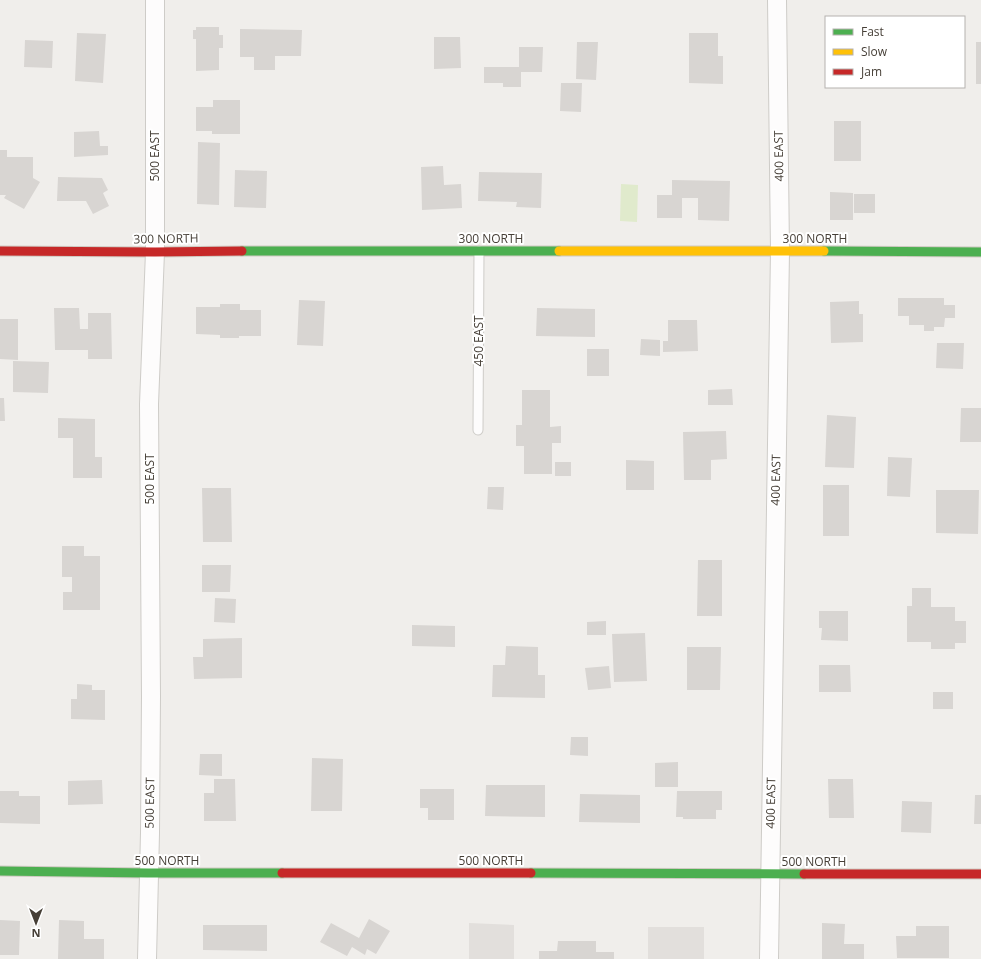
<svg xmlns="http://www.w3.org/2000/svg" width="981" height="959" font-family="'Open Sans',sans-serif">
	<rect width="100%" height="100%" fill="#f0eeeb"/>
	<!-- green -->
	<path fill="#e0eacc" d="M621 184 638 185 637 222 620 221Z"/>
	<!-- parking -->
	<path fill="#e2dfdc" d="M469 923 514 925V959H469Z
		M648 927H704V959H648Z"/>
	<!-- building -->
	<path fill="#d8d5d2" d="M196 27H219V35H223V48H219V70L196 71V39H193V30H196Z
		M240 29 302 30 301 56H275V70H254V57H240Z
		M77 33 106 34 103 83 75 81Z
		M689 33H718V56H723V84L689 83Z
		M434 37H460L461 68 434 69Z
		M25 40 53 41 52 68 24 67Z
		M577 42H598L596 80 576 79Z
		M976 42H981V84H976Z
		M519 47H543L542 72H521V87H503V83H484V67H519Z
		M561 83H582L581 112 560 111Z
		M213 100H240V134H212V131H196V107H213Z
		M834 121H861V161H834Z
		M99 131 100 146H108V155L74 157V132Z
		M198 142 220 143 219 205 197 204Z
		M0 150H7V157H33V178L40 182 24 209 4 198 6 195H0Z
		M443 166 444 185 461 184 462 208 422 210 421 167Z
		M235 170 267 171 266 208 234 207Z
		M479 172 542 173 541 208 516 207 517 202 478 201Z
		M58 177 102 178 108 190 103 193 109 206 93 214 86 201H57Z
		M672 180 730 181 729 221 698 220V198H682V218H657V195H672Z
		M830 192 853 193V220H830Z
		M854 194H875V213H854Z
		M898 298H944V305H955V318H945L944 327H934V331H924V325H909V316H898Z
		M299 300 325 301 323 346 297 345Z
		M859 301V314H863V342L831 343 830 302Z
		M220 304H240V310H261V336H239V338H220V335L196 334V307H220Z
		M54 308H79L80 329H88V313H111L112 359H88V350H55Z
		M537 308 595 309V337L536 336Z
		M0 319H18V360L0 359Z
		M668 320H697L698 351 663 352V341H668Z
		M641 339 660 340V356L640 355Z
		M937 343H964L963 369 936 368Z
		M587 349H609V376H587Z
		M13 361 49 362 48 393 13 392Z
		M732 389 733 405H708V390Z
		M522 390H550V427L561 426V443H552V474H524V446H516V425H522Z
		M0 398H4L5 421H0Z
		M961 408H981V442H960Z
		M827 415 856 417 854 468 825 467Z
		M58 418 95 419V457H102V478H73V438H58Z
		M726 431 727 459 711 460V480H684L683 432Z
		M888 457 912 458 910 497 887 496Z
		M626 460 654 461V490H626Z
		M555 462H571V476H555Z
		M823 485H849V536H823Z
		M488 487H504L503 510 487 509Z
		M202 488H231L232 542H203Z
		M936 490H979L978 534 936 533Z
		M62 546H84V556H100V610H63V592H72V577H62Z
		M698 560H722V616H697Z
		M202 565H231L230 592H202Z
		M912 588H931V607H955V621H966V643H955V649H931V642H907V606H912Z
		M215 598 236 599 235 623 214 622Z
		M819 611H848V641L821 640 822 628H819Z
		M606 621V635H587V622Z
		M412 625 455 626V647L412 646Z
		M645 633 647 681 614 682 612 634Z
		M242 638V678L194 679 193 657H203V639Z
		M506 646 538 647V675H545V698L492 697 493 665H505Z
		M687 647H721L720 690H687Z
		M819 665H850L851 692H819Z
		M609 666 611 688 588 690 585 668Z
		M77 684 92 685V690H105V720L71 719V699H77Z
		M933 692H953V709H933Z
		M571 737H588V756L570 755Z
		M200 754H222V776L199 775Z
		M312 758 343 759 342 811H311Z
		M678 762V787H655V763Z
		M214 779H235L236 821H204V793H214Z
		M828 779H853L854 818H829Z
		M102 780 103 804 68 805V781Z
		M486 785H545V817L485 816Z
		M420 789H454V820H428V808H420Z
		M0 791H19V796H40V824L0 823Z
		M677 791H722V810H716V819H683V817H676Z
		M580 794 640 795V823L579 822Z
		M975 795H981V824H974Z
		M902 801 932 802 931 833 901 832Z
		M369 919 390 931 376 954 367 949 365 955 352 947 347 956 320 942 331 923 359 938Z
		M0 920 20 921 19 955H0Z
		M59 920 84 921V939H104V959H58Z
		M822 923 845 924 844 944H864V959H822Z
		M203 925H267V951L203 950Z
		M916 926H949V958H897L896 936H916Z
		M558 941H596V952H614V959H539V951H557Z"/>
	<g fill="none" stroke-linecap="round" stroke-linejoin="round">
		<!-- lane casing -->
		<g stroke="#ceccc8" stroke-width="11">
			<path id="lane" d="M478 430 479 251"/>
		</g>
		<!-- street casing -->
		<g stroke="#ceccc8" stroke-width="20">
			<path id="street" d="M147 959 150 833 151 696 149 404 155 252V0
				M769 959 780 251 777 0"/>
		</g>
		<!-- fast casing -->
		<g stroke="#cfcac2" stroke-width="11">
			<path id="fast" d="M242 251H559
				M824 251 981 252
				M0 871 148 873H282
				M531 873 804 874"/>
		</g>
		<!-- slow casing -->
		<g stroke="#cfcac2" stroke-width="11">
			<path id="slow" d="M559 251H824"/>
		</g>
		<!-- jam casing -->
		<g stroke="#cfcac2" stroke-width="11">
			<path id="jam" d="M0 251 155 252 242 251
				M282 873H531
				M804 874H981"/>
		</g>
		<!-- lane -->
		<use href="#lane" stroke="#fdfcfc" stroke-width="9"/>
		<!-- street -->
		<use href="#street" stroke="#fdfcfc" stroke-width="18"/>
		<!-- fast -->
		<use href="#fast" stroke="#4caf50" stroke-width="9"/>
		<!-- slow -->
		<use href="#slow" stroke="#ffc107" stroke-width="9"/>
		<!-- jam -->
		<use href="#jam" stroke="#c62828" stroke-width="9"/>
	</g>
	<g text-anchor="middle" stroke-width="4" stroke-linejoin="round" paint-order="stroke">
		<!-- street labels -->
		<g font-size="12" fill="#463f37" stroke="#fff">
			<text transform="translate(155 156) rotate(-90)" y="4">500 EAST</text>
			<text transform="translate(779 156) rotate(-91)" y="4">400 EAST</text>
			<text transform="translate(166 239) rotate(-1)" y="4">300 NORTH</text>
			<text x="491" y="243">300 NORTH</text>
			<text x="815" y="243">300 NORTH</text>
			<text transform="translate(479 341) rotate(-90)" y="4">450 EAST</text>
			<text transform="translate(150 479) rotate(-90)" y="4">500 EAST</text>
			<text transform="translate(776 480) rotate(-89)" y="4">400 EAST</text>
			<text transform="translate(150 803) rotate(-89)" y="4">500 EAST</text>
			<text transform="translate(771 803) rotate(-89)" y="4">400 EAST</text>
			<text x="167" y="865">500 NORTH</text>
			<text x="491" y="865">500 NORTH</text>
			<text x="814" y="866">500 NORTH</text>
		</g>
	</g>
	<!-- legend -->
	<rect x="825" y="16" width="140" height="72" fill="#ffffff" stroke="#b5b2af"/>
	<rect x="833" y="29" width="20" height="6" fill="#4caf50" stroke="#b5b2af"/>
	<text x="861" y="36" font-size="12" fill="#463f37">Fast</text>
	<rect x="833" y="49" width="20" height="6" fill="#ffc107" stroke="#b5b2af"/>
	<text x="861" y="56" font-size="12" fill="#463f37">Slow</text>
	<rect x="833" y="69" width="20" height="6" fill="#c62828" stroke="#b5b2af"/>
	<text x="861" y="76" font-size="12" fill="#463f37">Jam</text>
	<!-- north arrow -->
	<g transform="translate(36 923) rotate(180)" stroke="#ffffff" stroke-width="3" paint-order="stroke">
	<path d="M0-3L7 15L0 10L-7 15Z" fill="#463f37"/>
	<text y="-6" font-size="11" font-weight="bold" text-anchor="middle" fill="#463f37">N</text>
	</g>
</svg>
